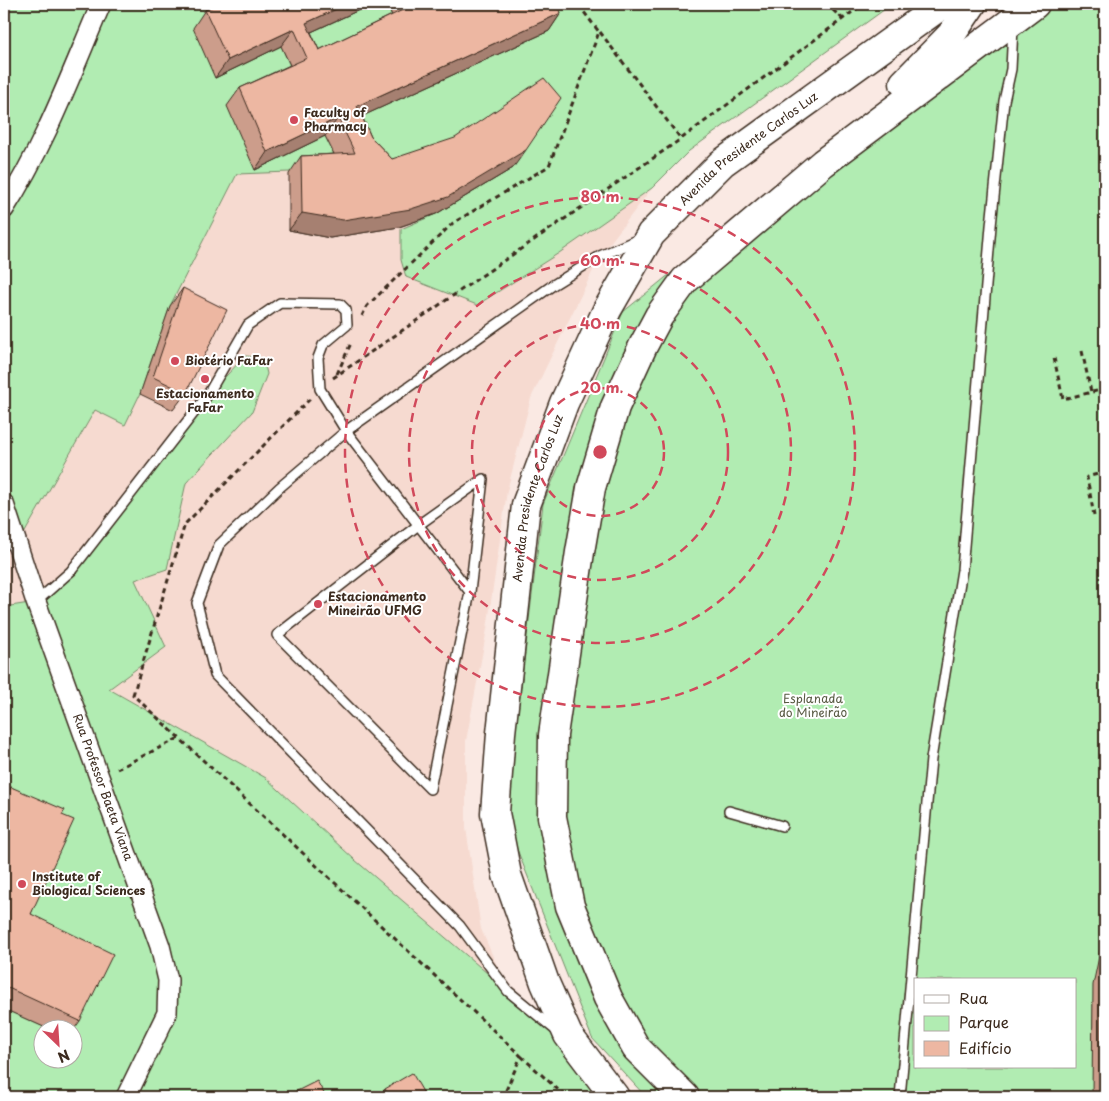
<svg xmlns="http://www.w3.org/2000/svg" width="1109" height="1101" font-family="'Playpen Sans',sans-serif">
	<rect width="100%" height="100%" fill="#fae9e3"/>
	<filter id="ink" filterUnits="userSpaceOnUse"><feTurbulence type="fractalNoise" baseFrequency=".02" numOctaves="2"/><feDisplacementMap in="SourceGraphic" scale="10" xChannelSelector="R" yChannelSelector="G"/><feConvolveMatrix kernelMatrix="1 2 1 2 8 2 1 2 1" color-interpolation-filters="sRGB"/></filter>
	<g filter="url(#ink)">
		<!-- built -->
		<path fill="#f6dad0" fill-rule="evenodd" d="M4 4H892L689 151 652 188 600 256 531 398 507 491 487 629 466 741V828L481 929 508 991 568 1035 4 1097ZM42 1028H72V1058H42Z"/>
		<!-- green -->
		<path fill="#b1ecb2" stroke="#768b68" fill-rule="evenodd" d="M4 4H242L215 78 281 46 294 75 255 170 325 136 342 170 237 174 170 306 140 394 125 425 95 410 17 546 4 504Z
			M372 4H386L396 25 307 67 294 40Z
			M537 4H892L689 151 652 188 559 253 477 305 406 277 401 260V229L436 214 513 168 478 130 379 176 345 124 549 31Z
			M1014 4H1105V1097H646L592 1038 505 819 543 504 623 312 912 78ZM915 980H1075V1067H915Z
			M245 356 257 357 264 361 267 374 252 412 186 483 167 569 135 580 166 647 109 689 266 778 355 860 508 991 600 1079 615 1097H4V1009L46 1028H42V1058H72L73 1029 101 972 19 932 4 806V607L36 602 71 571 207 396Z"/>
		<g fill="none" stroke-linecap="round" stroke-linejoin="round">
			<!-- lane casing -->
			<g stroke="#3b2a1e" stroke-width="12">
				<path id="lane" d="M36 602 71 571 207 396 248 325 280 303 340 304 346 310 347 325 323 345 318 358 320 389 346 431 470 592
					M430 789 277 635 417 526 483 479
					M430 789 470 592 483 479
					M729 811 782 826
					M558 1032 508 991 460 926 215 675 197 603 219 545 279 488 346 431 553 285 600 256 639 239
					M900 1097 931 759 962 570 991 226 1004 101 1011 69 1013 27"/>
			</g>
			<!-- street casing -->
			<g stroke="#3b2a1e" stroke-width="22">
				<g id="street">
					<path d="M4 209C45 145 71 74 101 4"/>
					<path id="s1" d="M4 504 36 602 160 946 168 980 167 1013 126 1097"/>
				</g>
			</g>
			<!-- primary casing -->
			<g stroke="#3b2a1e" stroke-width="31">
				<g id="primary">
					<path d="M904 83 951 35 972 4"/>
					<path id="s2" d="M615 1097 568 1035 545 983 507 875 495 813 501 733 526 505 564 403 607 310 651 234 722 163 943 4"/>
					<path d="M685 1097 636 1048 608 998 570 906 552 817 553 735 580 552 591 488 615 407 643 346 659 316 685 280 823 163 1035 4"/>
				</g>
			</g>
			<!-- path -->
			<path stroke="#3b2a1e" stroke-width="3" stroke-dasharray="5 4" stroke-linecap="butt" d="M826 4 843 19
				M600 32 681 139
				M362 316 367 306 453 223 549 166 599 32 578 4
				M1082 351 1091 392
				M1054 358 1063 399 1105 389
				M337 374 351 343
				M333 378 681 139 863 4
				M310 399 185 524 133 695 521 1056 503 1097
				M1094 516 1087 477 1105 472
				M117 769 179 738
				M521 1056 566 1097"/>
			<!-- lane -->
			<use href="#lane" stroke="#fff" stroke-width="9"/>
			<!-- street -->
			<use href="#street" stroke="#fff" stroke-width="19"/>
			<!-- primary -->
			<use href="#primary" stroke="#fff" stroke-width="28"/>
		</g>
		<!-- wall -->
		<path fill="#cc9d8b" stroke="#3b2a1e" d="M218 4H372L311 32 319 50 392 15 386 4H557L561 13 549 31 362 116 371 137 392 159 513 168 436 214 399 227 330 238 289 230V174L301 156 334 154 325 136 255 170 227 106 240 88 290 65 281 46 215 78 193 28 205 10Z
			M183 288 186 393 173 410 140 394 170 306Z
			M11 787 62 815 31 914 80 1021 72 1032V1028H46L4 1009V798Z
			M1105 928V1097H1092L1093 985Z
			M385 1089 426 1097H381L380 1096Z"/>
		<!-- shaded-wall -->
		<path fill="#a68071" stroke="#3b2a1e" d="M347 4H372L298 38 306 23Z
			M561 13 549 31 345 124 357 106Z
			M294 29 281 46 215 78 228 60Z
			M338 118 325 136 255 170 267 152Z
			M526 150 513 168 436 214 399 227 330 238 289 230 302 213Z"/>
		<!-- building -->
		<path fill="#edb7a2" stroke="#3b2a1e" d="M218 4H347L306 23 319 50 409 7 407 4H557L561 13 357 106 371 137 392 159 455 138 544 78 561 98 526 150 448 197 411 209 343 220 302 213 301 156 355 153 338 118 267 152 240 88 307 58 294 29 228 60 205 10Z
			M183 288 227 310 186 393 153 377Z
			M11 787 65 810 62 815 74 820 31 914 113 954 80 1021 4 986V930L9 921 4 918V803Z
			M1105 956V1097H1102L1101 1086 1102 972Z
			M412 1073 426 1097H389L385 1089Z
			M317 1081 326 1097H285Z
			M4 1092 16 1097H4Z"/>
	</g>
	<!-- distance rings -->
	<g fill="none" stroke="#d1495b" stroke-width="2.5" stroke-dasharray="9 6">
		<circle cx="600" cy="452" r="64"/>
		<circle cx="600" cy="452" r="128"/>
		<circle cx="600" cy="452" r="191"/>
		<circle cx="600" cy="452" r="255"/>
	</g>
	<!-- markers -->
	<g fill="#d1495b" stroke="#fff" stroke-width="2">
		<circle cx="294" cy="120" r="5"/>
		<circle cx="175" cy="361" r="5"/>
		<circle cx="205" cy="379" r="5"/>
		<circle cx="318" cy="604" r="5"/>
		<circle cx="22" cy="884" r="5"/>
	</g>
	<g text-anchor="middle" stroke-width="4" stroke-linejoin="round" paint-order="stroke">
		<!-- poi labels -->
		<g font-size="12" font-weight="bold" fill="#3b2a1e" stroke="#fff" text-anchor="start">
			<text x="304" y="117">Faculty of<tspan x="304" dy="14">Pharmacy</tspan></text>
			<text x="185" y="365">Biotério FaFar</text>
			<text x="205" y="398" text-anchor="middle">Estacionamento<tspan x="205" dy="14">FaFar</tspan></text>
			<text x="328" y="601">Estacionamento<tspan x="328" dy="14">Mineirão UFMG</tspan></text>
			<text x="32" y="881">Institute of<tspan x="32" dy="14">Biological Sciences</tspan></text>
		</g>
		<!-- street labels -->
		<g font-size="12" fill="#3b2a1e" stroke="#fff">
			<text dy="4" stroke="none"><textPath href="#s2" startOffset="1051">Avenida Presidente Carlos Luz</textPath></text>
			<text dy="4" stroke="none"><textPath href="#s2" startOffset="631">Avenida Presidente Carlos Luz</textPath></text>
			<text dy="4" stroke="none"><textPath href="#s1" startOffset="300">Rua Professor Baeta Viana</textPath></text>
		</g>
		<!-- park labels -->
		<g font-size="12" fill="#585a43" stroke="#fff">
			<text x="813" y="703">Esplanada<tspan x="813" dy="14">do Mineirão</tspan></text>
		</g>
	</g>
	<circle cx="600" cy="452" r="8" fill="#d1495b" stroke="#fff" stroke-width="2.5"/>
	<g font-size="15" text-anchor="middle" font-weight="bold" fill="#d1495b" stroke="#fff" stroke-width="4" stroke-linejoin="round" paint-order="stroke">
		<text x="600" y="202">80 m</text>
		<text x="600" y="266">60 m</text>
		<text x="600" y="329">40 m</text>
		<text x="600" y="393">20 m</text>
	</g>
	<!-- margin -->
	<rect width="1109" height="1101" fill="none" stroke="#fff" stroke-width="20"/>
	<rect x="10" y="10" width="1089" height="1081" fill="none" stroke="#3b2a1e" stroke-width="2" filter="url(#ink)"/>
	<!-- legend -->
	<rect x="914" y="978" width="162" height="90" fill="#ffffff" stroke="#b1aaa5"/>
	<rect x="924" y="995" width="25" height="8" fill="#ffffff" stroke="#b1aaa5"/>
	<text x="959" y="1004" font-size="15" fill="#3b2a1e">Rua</text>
	<rect x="924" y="1016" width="25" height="15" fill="#b1ecb2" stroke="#b1aaa5"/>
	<text x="959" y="1028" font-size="15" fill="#3b2a1e">Parque</text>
	<rect x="924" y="1041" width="25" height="15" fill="#edb7a2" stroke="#b1aaa5"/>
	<text x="959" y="1054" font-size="15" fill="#3b2a1e">Edifício</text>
	<!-- north arrow -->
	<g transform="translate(58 1044) rotate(155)"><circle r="24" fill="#ffffff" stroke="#b1aaa5"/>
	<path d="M0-4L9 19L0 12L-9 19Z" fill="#d1495b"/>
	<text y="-8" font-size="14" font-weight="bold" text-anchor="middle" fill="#3b2a1e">N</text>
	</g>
</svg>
